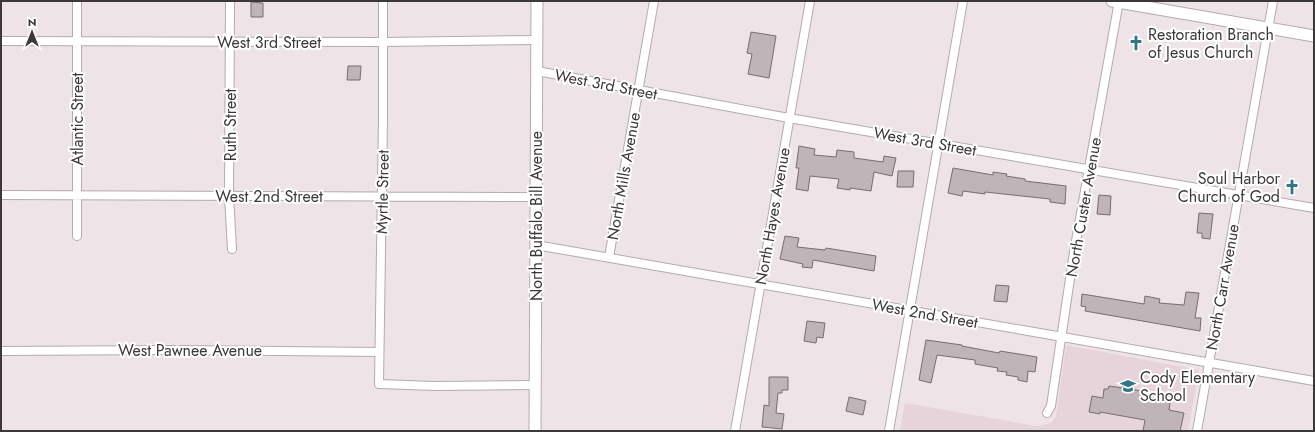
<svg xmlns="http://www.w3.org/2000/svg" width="1315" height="432" font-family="Jost,sans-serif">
	<rect width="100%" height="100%" fill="#eee3e7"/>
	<!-- built -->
	<path fill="#e7d4db" d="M1066 345 1199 370 1188 431H900L905 403 1036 426 1051 423 1056 416Z"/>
	<!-- building -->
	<path fill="#bfb5b8" stroke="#776d71" d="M251 2 263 3V17H251Z
		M751 32 776 36 769 78 748 74 752 54 747 53Z
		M348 66H361L360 80H347Z
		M799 146 815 149 814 155 836 157 837 150 854 152V158L883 162 884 156 896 158 892 176 874 172 871 191 850 188V190L837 188 839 179 810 176 808 191 796 189 799 168H796Z
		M953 168 993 175V172L1007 174 1006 176 1025 179V181L1066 186 1065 204 1050 202V199L985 192V194L963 191 962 196 948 193Z
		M898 171H914L913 187H897Z
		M1099 195 1111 196 1110 215 1097 214Z
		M1199 213 1213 214 1210 239 1202 238V233H1197Z
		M785 236 799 238 797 247 825 250 826 248 876 256 874 271 813 260 812 268 802 267 803 264 780 259Z
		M996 285 1009 286 1007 302 994 301Z
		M1186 292 1199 293 1195 318H1201L1200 331 1085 311 1086 307 1081 306 1082 294 1144 304 1145 296 1160 299 1159 303 1184 305Z
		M807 321 825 323 823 338 817 337 816 343 804 341Z
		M926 340 962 345V346L999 353 1000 351 1037 357 1035 372 1028 371 1027 382 1018 380V377L1006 375 1007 372 997 371 998 368 975 364V360L937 355 931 383 919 380Z
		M769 377H788V390H782V393H778L776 413 784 414 782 429 762 427 764 405 769 406Z
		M1109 386 1122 388 1123 386 1130 388V389L1171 396 1169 410 1184 413 1180 431H1143L1145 420 1100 412V414L1089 412 1092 396 1103 398 1104 389H1108Z
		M849 397 866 401 863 415 846 411Z"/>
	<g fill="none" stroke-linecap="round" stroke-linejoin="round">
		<!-- street casing -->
		<g stroke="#b4aaae" stroke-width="10">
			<path id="street" d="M77 1V236
				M230 1 229 196 232 249
				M383 1V117L379 384 435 386 536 385
				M1 41 382 42 537 40
				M537 71 789 118 1314 208
				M1 195 536 197
				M536 245 1314 381
				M609 257 654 1
				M1 351 168 350 379 352
				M1047 413 1051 406 1074 252 1119 1
				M735 431 810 1
				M889 431 963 1
				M1197 431 1273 1"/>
		</g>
		<!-- secondary casing -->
		<g stroke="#b4aaae" stroke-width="13">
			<path id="secondary" d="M1112 1 1314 36
				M535 431 537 1"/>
		</g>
		<!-- street -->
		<use href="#street" stroke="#fff" stroke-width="8"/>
		<!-- secondary -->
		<use href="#secondary" stroke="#fff" stroke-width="11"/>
	</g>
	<!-- icons -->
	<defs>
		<g id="church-bare" transform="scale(1.2)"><path d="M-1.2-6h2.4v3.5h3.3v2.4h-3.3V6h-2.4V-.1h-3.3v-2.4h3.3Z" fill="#337687" stroke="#fff" stroke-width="2.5" paint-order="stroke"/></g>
		<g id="school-bare" transform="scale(1.2)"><path d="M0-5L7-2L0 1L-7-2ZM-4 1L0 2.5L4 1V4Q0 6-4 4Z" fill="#337687" stroke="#fff" stroke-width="2.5" paint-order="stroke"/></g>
	</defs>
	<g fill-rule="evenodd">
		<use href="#church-bare" x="1136" y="43"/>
		<use href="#church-bare" x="1292" y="187"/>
		<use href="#school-bare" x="1128" y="386"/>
	</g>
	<g text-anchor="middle" stroke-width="4" stroke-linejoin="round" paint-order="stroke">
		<!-- poi labels -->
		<g font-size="16" fill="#3c3839" stroke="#fff" text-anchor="start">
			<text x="1148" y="40">Restoration Branch<tspan x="1148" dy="18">of Jesus Church</tspan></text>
			<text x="1280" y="184" text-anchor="end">Soul Harbor<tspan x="1280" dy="18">Church of God</tspan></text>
			<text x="1140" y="383">Cody Elementary<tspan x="1140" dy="18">School</tspan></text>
		</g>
		<!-- street labels -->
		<g font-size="16" fill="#3c3839" stroke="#fff">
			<text x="269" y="48">West 3rd Street</text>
			<text transform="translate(606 84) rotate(11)" y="6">West 3rd Street</text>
			<text transform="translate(77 119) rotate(-90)" y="6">Atlantic Street</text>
			<text transform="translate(230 125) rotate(-90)" y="6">Ruth Street</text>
			<text transform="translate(925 141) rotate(10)" y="6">West 3rd Street</text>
			<text transform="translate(623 176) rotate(-80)" y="6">North Mills Avenue</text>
			<text transform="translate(382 192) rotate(-89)" y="6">Myrtle Street</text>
			<text x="269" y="202">West 2nd Street</text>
			<text transform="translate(1083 207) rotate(-80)" y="6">North Custer Avenue</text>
			<text transform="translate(536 216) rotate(-90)" y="6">North Buffalo Bill Avenue</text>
			<text transform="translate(772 216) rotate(-80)" y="6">North Hayes Avenue</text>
			<text transform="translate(1222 287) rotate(-80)" y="6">North Carr Avenue</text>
			<text transform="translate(925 313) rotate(10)" y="6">West 2nd Street</text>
			<text x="190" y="356">West Pawnee Avenue</text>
		</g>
	</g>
	<!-- border -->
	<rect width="1315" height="432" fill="none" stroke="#3c3839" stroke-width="4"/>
	<!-- north arrow -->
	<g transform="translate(32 32)" stroke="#ffffff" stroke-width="3" paint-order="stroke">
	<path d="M0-3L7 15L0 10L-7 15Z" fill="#3c3839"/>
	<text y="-6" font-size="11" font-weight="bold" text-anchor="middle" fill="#3c3839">N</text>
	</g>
</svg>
